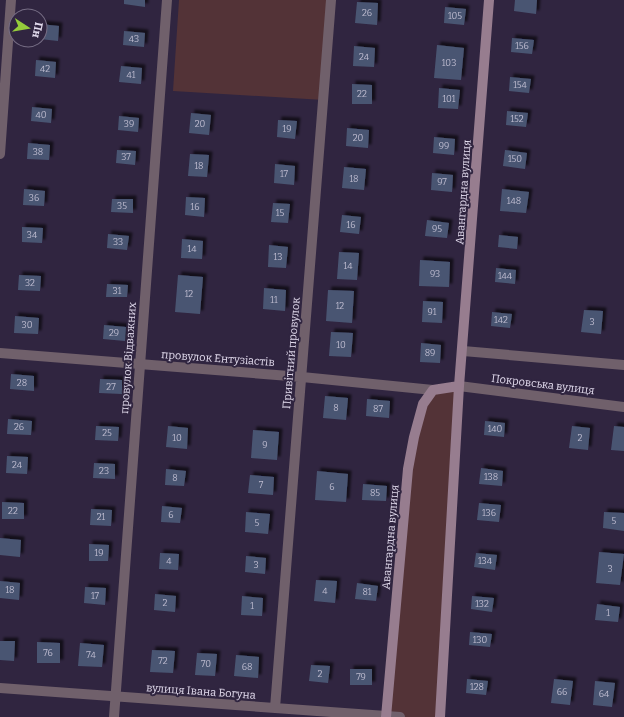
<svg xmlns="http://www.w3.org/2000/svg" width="624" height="717" font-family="Bitter,serif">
	<defs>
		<filter id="shadow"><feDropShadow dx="3.5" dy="-3.5" stdDeviation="1" flood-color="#0009"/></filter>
	</defs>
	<rect width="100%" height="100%" fill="#302540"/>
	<!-- green -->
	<path fill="#533337" d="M179 0H331L324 100 173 91Z
		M459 386 440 717H386L414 437 433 390Z"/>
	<!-- building -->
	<path fill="#495572" filter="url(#shadow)" d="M124 0H145V7L124 4Z
		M515 0H537L536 14 514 11Z
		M357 2 378 3 377 25 355 23Z
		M445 7 466 9 464 25 444 23Z
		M40 24 59 26 58 41 40 39Z
		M124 31 145 33 144 47 123 45Z
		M512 38 534 40 532 54 511 52Z
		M437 45 464 48 461 80 434 78Z
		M354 46 375 48 374 67 353 66Z
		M36 60 56 62 55 78 35 76Z
		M121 66 142 68 141 84 119 82Z
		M510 77 531 79 529 93 509 91Z
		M352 84 372 85V104H352Z
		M439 88 460 90 458 109 438 108Z
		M32 107 52 109 51 123 31 121Z
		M507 111 528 113 526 127 506 125Z
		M191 113 211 115 209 135 189 133Z
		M119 116 139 118 138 132 118 130Z
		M278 120 297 121 295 139 277 137Z
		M347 128 369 130 368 148 346 146Z
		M434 137 455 139 454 155 433 153Z
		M28 143 50 145 49 160 27 159Z
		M117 150 136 151 135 165 116 163Z
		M505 150 527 153 525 169 503 166Z
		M190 154 209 155 207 177 188 176Z
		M275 164 295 166 294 185 274 183Z
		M344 167 366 169 364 190 342 188Z
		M432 173 453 175 452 192 431 190Z
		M24 189 45 191 44 206 23 205Z
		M502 189 529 192 526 213 500 211Z
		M186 197 205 198 204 217 185 215Z
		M112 199H133V213L111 212Z
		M273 203 290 204 288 223 271 222Z
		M342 215 361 217 359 234 340 232Z
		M427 220 449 223 447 238 425 236Z
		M22 227 43 228 42 243 22 242Z
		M108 234 129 236 127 250 107 248Z
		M499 235 518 237 517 249 498 247Z
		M182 239 203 241 202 259 181 258Z
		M269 245 288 247 286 268 268 267Z
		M339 252 359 253 357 280 337 279Z
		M420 260 450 262 449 287 419 286Z
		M496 268 516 270 515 284 495 282Z
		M19 275 41 276 40 291 18 290Z
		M178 275 203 277 200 314 175 312Z
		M107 284 128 285 127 297H106Z
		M264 288 286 290 285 311 263 309Z
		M328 290 354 291 352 323 326 321Z
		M423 301 443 302 442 323 422 322Z
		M584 310 603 311 601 334 581 332Z
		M492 312 512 314 510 328 491 326Z
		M15 316 39 318 38 334 14 333Z
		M104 325 126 327 125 341 103 339Z
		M331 332 353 333 351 357 329 356Z
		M421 343 441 345 440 363 420 362Z
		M11 374 34 376V391L10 389Z
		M100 379 122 380V394L99 393Z
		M325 396 348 398 346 420 323 418Z
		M367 399 390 401 389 418 366 416Z
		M8 419 32 421 31 435 7 434Z
		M485 421 505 423 504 437 484 435Z
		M96 426 119 427 118 441 95 440Z
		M168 426 188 428 187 449 166 447Z
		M572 426 590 428 588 450 569 448Z
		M614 426 624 427V451L611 450Z
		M253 430 279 432 277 460 251 458Z
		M7 456 28 457 27 474 6 473Z
		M94 463 115 464V479L93 478Z
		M481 468 503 471 502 486 479 484Z
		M166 469 186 471 184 486 165 485Z
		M317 471 348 474 346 502 315 500Z
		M250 475 274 477 273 495 248 493Z
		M363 484 387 486 386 501 362 500Z
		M2 502 24 503V519H2Z
		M479 503 501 505 499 522 477 520Z
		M162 506 182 508 180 523 161 522Z
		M91 509 112 510 111 526 90 525Z
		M246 512 270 514 268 534 245 532Z
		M604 512 624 513V531L603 528Z
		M0 538 21 540 20 557 0 555Z
		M89 544 109 545 108 561H89Z
		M599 552 624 554 620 585 596 583Z
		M160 553 179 554 178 570 159 569Z
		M476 553 497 555 495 570 474 567Z
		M246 556 266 558 265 574 245 572Z
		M316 580 337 581 335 603 314 601Z
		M0 581 20 583 19 600 0 598Z
		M357 583 378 586 376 601 355 599Z
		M85 587 106 588 105 605 84 603Z
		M155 594 176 596 175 612 154 610Z
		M242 596 263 598 262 616 241 615Z
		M472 596 494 598 492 612 471 609Z
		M597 604 620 607 618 622 595 620Z
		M470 632 492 634 490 647 469 645Z
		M0 641H15L14 661 0 660Z
		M37 642 60 643V663H37Z
		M80 643 104 645 102 667 78 666Z
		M152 650 175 651 173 673 150 672Z
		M197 653 217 654 215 676 195 675Z
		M236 655 259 657 258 678 234 676Z
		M311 665 330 666 328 683 309 681Z
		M350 669H372V685H350Z
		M467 679 488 681 486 695 466 693Z
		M554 679 573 681 570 705 551 703Z
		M595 681 615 683 612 707 593 705Z"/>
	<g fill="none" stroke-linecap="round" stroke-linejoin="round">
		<!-- street -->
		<path stroke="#70606b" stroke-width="10" d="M0 154 11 0
			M463 351 624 365
			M0 353 302 377 433 390
			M459 386 624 407
			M0 688 400 717
			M275 708 331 0
			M114 717 167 0"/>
		<!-- secondary -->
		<path stroke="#977d8f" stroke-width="10" d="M386 717 408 469 414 437 423 404 433 390 459 386 489 0
			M440 717 459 386"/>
	</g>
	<g text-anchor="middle" stroke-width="4" stroke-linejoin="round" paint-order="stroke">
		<!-- number labels -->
		<g font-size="9" fill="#bcbace">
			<text x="367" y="16">26</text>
			<text x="455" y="19">105</text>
			<text x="134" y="42">43</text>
			<text x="522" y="49">156</text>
			<text x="364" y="60">24</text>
			<text x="449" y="66">103</text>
			<text x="45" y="72">42</text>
			<text x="131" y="78">41</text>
			<text x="520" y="88">154</text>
			<text x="362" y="97">22</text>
			<text x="449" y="102">101</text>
			<text x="41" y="118">40</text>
			<text x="517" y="122">152</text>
			<text x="129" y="127">39</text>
			<text x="200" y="127">20</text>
			<text x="287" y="132">19</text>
			<text x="358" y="141">20</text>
			<text x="444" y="149">99</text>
			<text x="38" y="155">38</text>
			<text x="126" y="160">37</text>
			<text x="515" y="162">150</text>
			<text x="199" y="169">18</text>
			<text x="284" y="177">17</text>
			<text x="354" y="182">18</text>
			<text x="442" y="185">97</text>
			<text x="34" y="201">36</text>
			<text x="514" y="204">148</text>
			<text x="122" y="209">35</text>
			<text x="195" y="210">16</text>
			<text x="280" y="216">15</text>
			<text x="351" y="228">16</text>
			<text x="437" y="232">95</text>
			<text x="32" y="238">34</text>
			<text x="118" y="245">33</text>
			<text x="192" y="252">14</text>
			<text x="278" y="260">13</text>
			<text x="348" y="269">14</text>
			<text x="435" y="277">93</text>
			<text x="505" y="279">144</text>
			<text x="30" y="286">32</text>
			<text x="117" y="294">31</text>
			<text x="189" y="297">12</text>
			<text x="274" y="303">11</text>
			<text x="340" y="309">12</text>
			<text x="432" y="315">91</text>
			<text x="501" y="323">142</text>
			<text x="592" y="325">3</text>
			<text x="27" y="328">30</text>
			<text x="114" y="336">29</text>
			<text x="341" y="348">10</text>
			<text x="430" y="356">89</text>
			<text x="22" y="386">28</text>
			<text x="111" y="390">27</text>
			<text x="336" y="411">8</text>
			<text x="378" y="412">87</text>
			<text x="19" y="430">26</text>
			<text x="495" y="432">140</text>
			<text x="107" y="436">25</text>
			<text x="177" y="441">10</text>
			<text x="580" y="441">2</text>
			<text x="265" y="448">9</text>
			<text x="17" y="468">24</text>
			<text x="104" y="474">23</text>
			<text x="491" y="480">138</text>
			<text x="175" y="481">8</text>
			<text x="261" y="488">7</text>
			<text x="332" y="490">6</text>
			<text x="375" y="496">85</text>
			<text x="13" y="514">22</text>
			<text x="489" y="516">136</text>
			<text x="171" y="518">6</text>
			<text x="101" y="520">21</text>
			<text x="614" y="524">5</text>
			<text x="257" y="526">5</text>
			<text x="99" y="556">19</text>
			<text x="169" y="564">4</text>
			<text x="485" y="564">134</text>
			<text x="256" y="568">3</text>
			<text x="610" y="572">3</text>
			<text x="10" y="593">18</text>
			<text x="325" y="594">4</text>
			<text x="367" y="595">81</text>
			<text x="95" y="599">17</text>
			<text x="165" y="606">2</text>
			<text x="482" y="607">132</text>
			<text x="252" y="609">1</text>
			<text x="608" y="616">1</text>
			<text x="480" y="643">130</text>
			<text x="48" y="656">76</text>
			<text x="91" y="658">74</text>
			<text x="163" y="664">72</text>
			<text x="206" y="667">70</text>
			<text x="247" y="670">68</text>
			<text x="320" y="677">2</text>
			<text x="361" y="680">79</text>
			<text x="477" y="690">128</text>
			<text x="562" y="695">66</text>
			<text x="604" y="697">64</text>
		</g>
		<!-- street labels -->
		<g font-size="11" fill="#e2dbed" stroke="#302540">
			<text transform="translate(463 192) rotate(-86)" y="4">Авангардна вулиця</text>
			<text transform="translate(291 353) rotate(-85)" y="4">Привітний провулок</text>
			<text transform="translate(128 358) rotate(-86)" y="4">провулок Відважних</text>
			<text transform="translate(218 358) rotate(4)" y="4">провулок Ентузіастів</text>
			<text transform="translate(543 384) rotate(7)" y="4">Покровська вулиця</text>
			<text transform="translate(390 537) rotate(-85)" y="4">Авангардна вулиця</text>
			<text transform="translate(201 691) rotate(4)" y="4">вулиця Івана Богуна</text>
		</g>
	</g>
	<!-- north arrow -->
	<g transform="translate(28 28) rotate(102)"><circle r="19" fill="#302540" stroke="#776e85"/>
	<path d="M0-3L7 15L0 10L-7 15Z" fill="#95cc3b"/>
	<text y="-6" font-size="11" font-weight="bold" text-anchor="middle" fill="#e2dbed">Пн</text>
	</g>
</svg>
